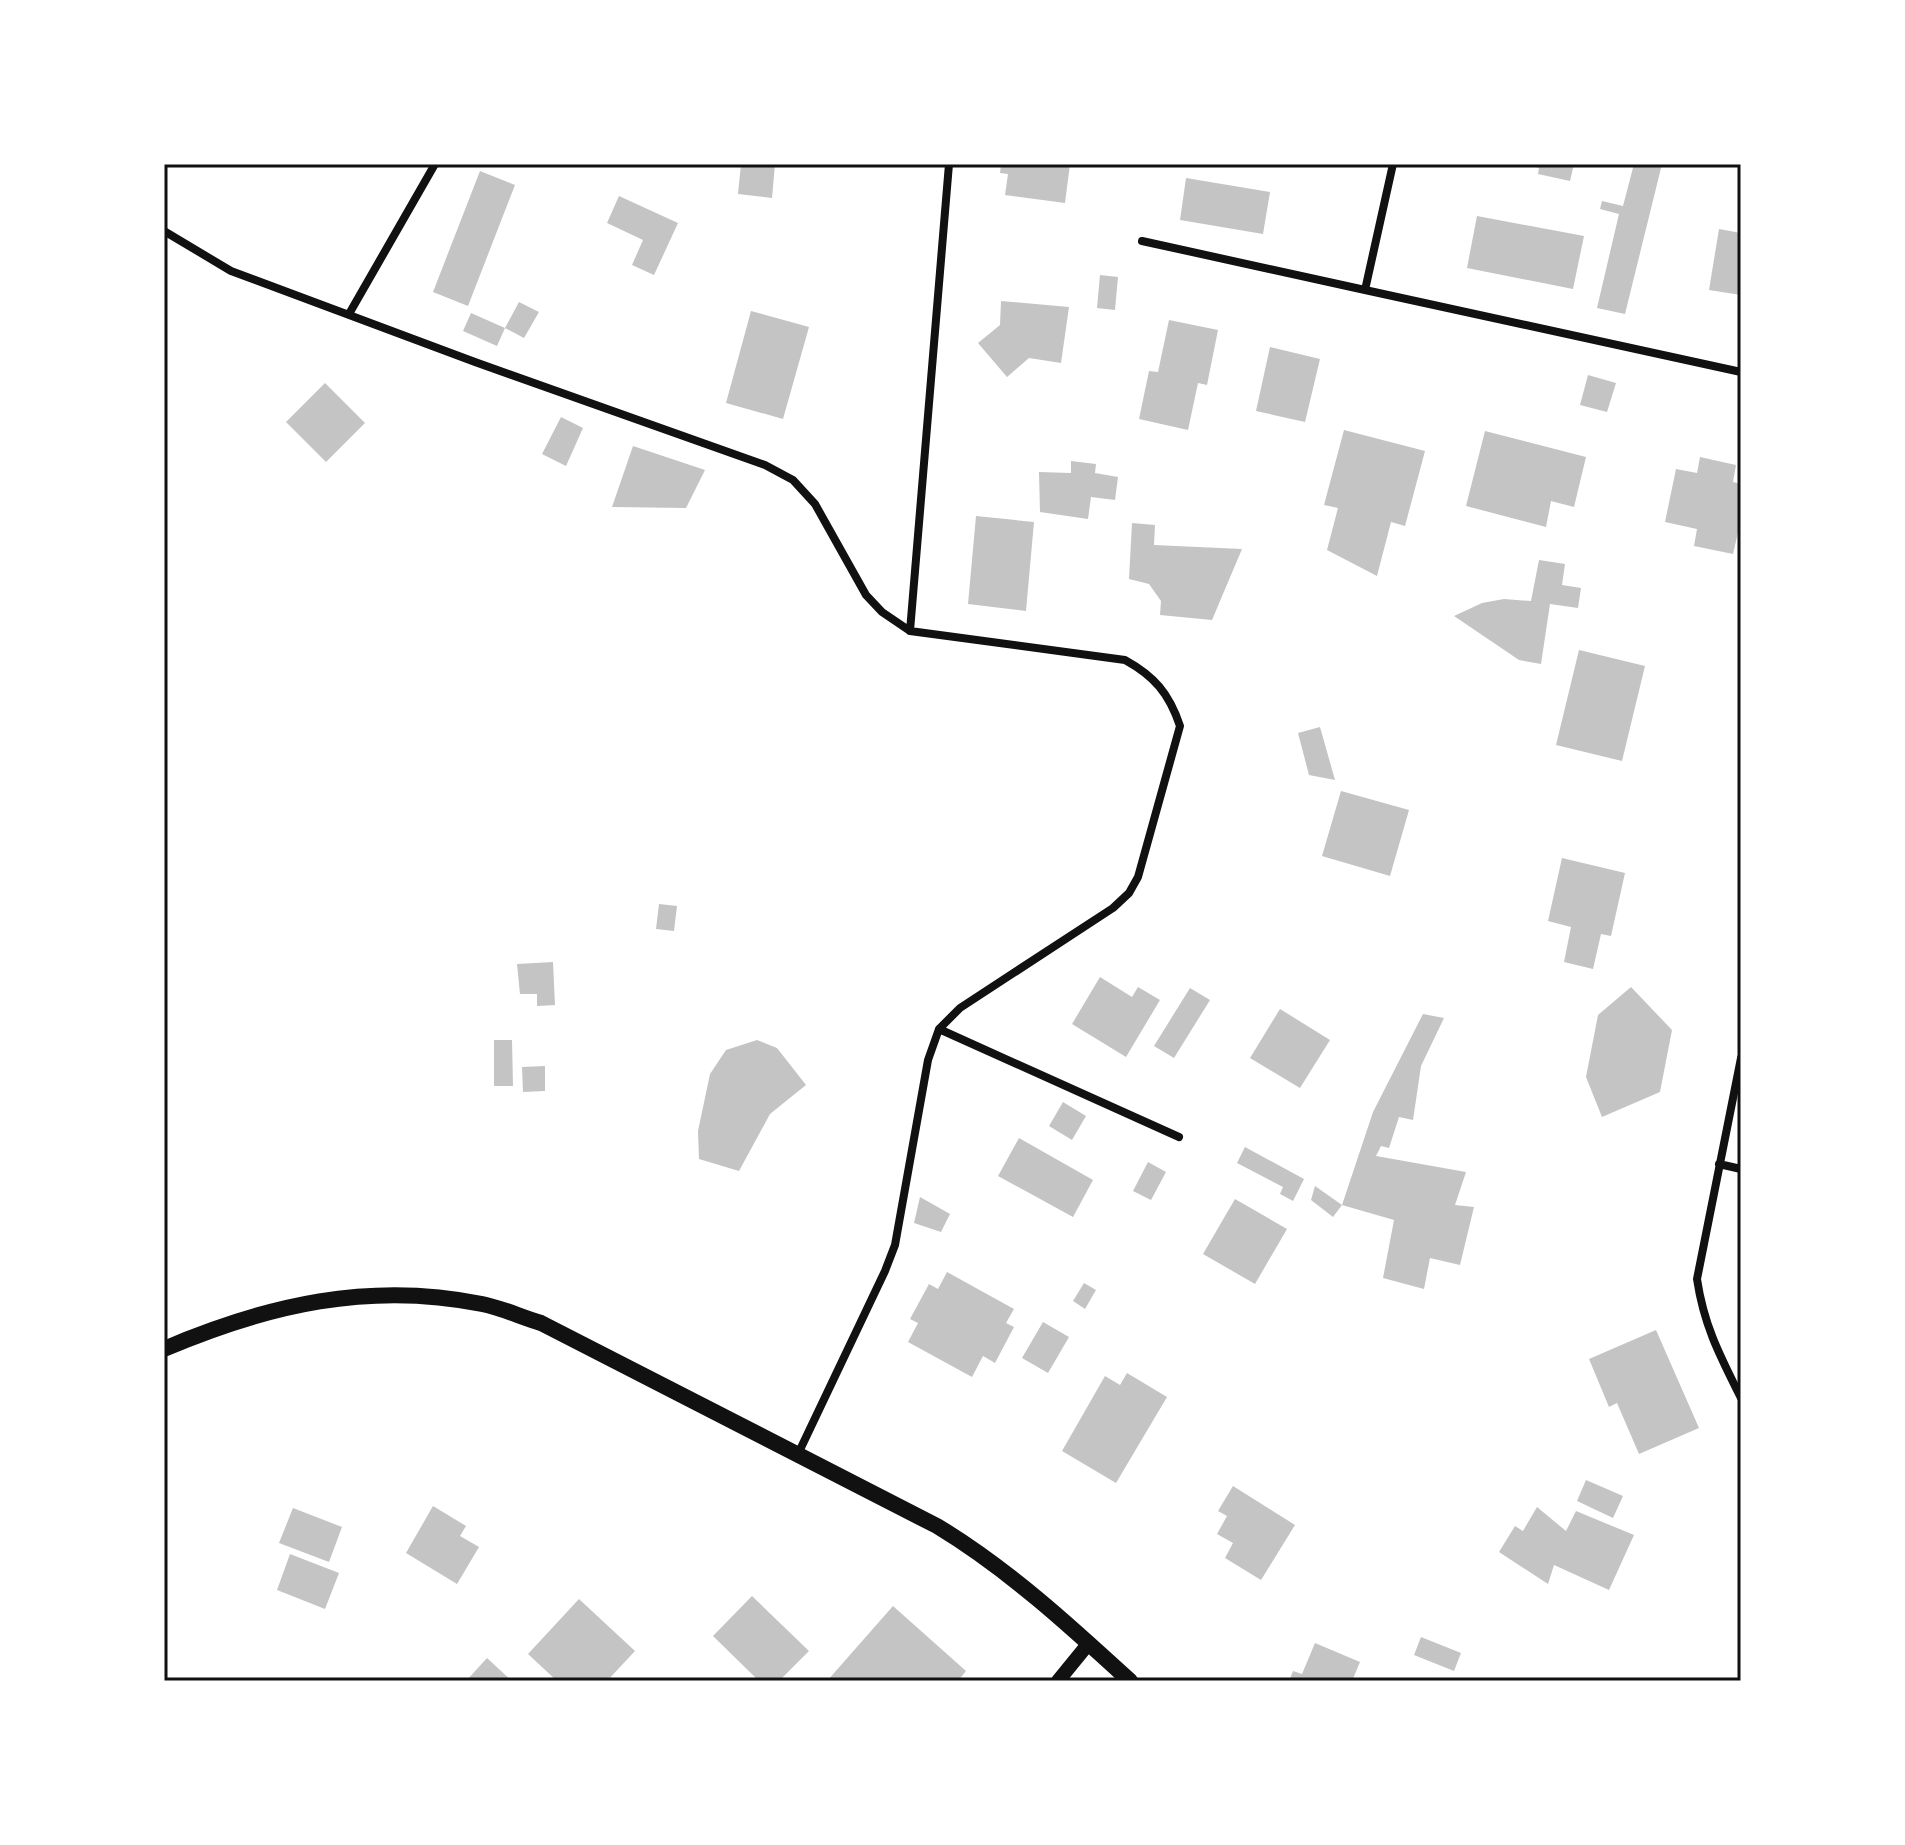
<svg xmlns="http://www.w3.org/2000/svg" width="1905" height="1845" font-family="Georgia,serif">
	<rect width="100%" height="100%" fill="#fff"/>
	<!-- building -->
	<path fill="#c4c4c4" d="M741 164H775L772 198 738 194Z
		M1001 164H1070L1065 203 1005 195 1008 174 1000 173Z
		M1526 164H1574L1570 181 1538 174 1539 168Z
		M1634 164H1662L1625 314 1597 308 1619 214 1600 209 1602 201 1623 206Z
		M480 171 515 185 468 306 433 292Z
		M1186 178 1270 192 1263 234 1180 220Z
		M619 196 678 223 654 275 632 265 643 240 607 223Z
		M1477 216 1584 236 1573 289 1467 268Z
		M1719 229 1741 233 1738 258 1741 259V295L1709 290Z
		M1100 275 1118 277 1115 310 1097 308Z
		M1001 301 1069 307 1061 363 1029 358 1007 377 978 343 1000 325Z
		M519 302 539 312 524 338 505 328Z
		M751 311 809 327 783 419 726 403Z
		M471 313 505 328 497 346 463 331Z
		M1169 320 1218 330 1207 385 1198 383 1188 430 1139 419 1149 371 1158 372Z
		M1270 347 1320 359 1305 422 1256 411Z
		M1588 375 1616 383 1607 412 1580 405Z
		M325 383 365 423 326 462 286 422Z
		M561 417 583 428 566 466 542 454Z
		M1344 430 1425 451 1405 526 1391 522 1377 576 1327 550 1338 508 1324 505Z
		M1485 431 1586 457 1574 507 1551 501 1546 527 1466 506Z
		M633 446 705 470 686 508 612 507Z
		M1700 457 1736 465 1733 482 1741 484V529L1739 528 1733 554 1694 546 1697 529 1665 522 1676 469 1697 473Z
		M1071 461 1096 464 1095 473 1118 477 1115 500 1091 497 1088 519 1040 512 1039 472 1071 473Z
		M976 516 1034 522 1026 611 968 604Z
		M1132 523 1155 525 1154 545 1242 549 1212 620 1160 615 1161 601 1149 584 1129 579Z
		M1539 560 1565 564 1562 585 1581 588 1578 608 1550 604 1541 664 1519 660 1454 616 1482 603 1504 599 1531 601Z
		M1579 650 1645 666 1622 761 1556 745Z
		M1320 727 1335 780 1309 775 1298 733Z
		M1341 791 1409 810 1390 876 1322 856Z
		M1562 858 1625 873 1611 936 1601 934 1593 969 1564 962 1571 927 1548 921Z
		M659 904 677 906 674 931 656 929Z
		M553 962 555 1005 537 1006V994H520L517 964Z
		M1100 977 1132 997 1138 987 1160 1000 1126 1057 1072 1024Z
		M1631 987 1672 1030 1660 1092 1602 1117 1586 1077 1598 1015Z
		M1190 988 1210 1000 1174 1058 1154 1046Z
		M1280 1009 1330 1040 1300 1088 1250 1058Z
		M1423 1014 1444 1018 1421 1066 1413 1120 1399 1117 1389 1148 1381 1146 1376 1156 1466 1172 1455 1205 1474 1207 1460 1265 1430 1258 1424 1289 1383 1278 1394 1220 1342 1205 1333 1217 1311 1200 1315 1186 1342 1205 1373 1112Z
		M494 1040H512L513 1086H494Z
		M757 1040 777 1048 806 1085 770 1114 739 1171 699 1159 698 1131 710 1074 726 1050Z
		M545 1066V1091L523 1092 522 1067Z
		M1063 1102 1086 1116 1072 1140 1049 1126Z
		M1019 1138 1093 1180 1073 1217 998 1176Z
		M1245 1147 1304 1179 1293 1201 1280 1194 1283 1187 1237 1163Z
		M1148 1162 1166 1172 1151 1200 1133 1191Z
		M920 1197 950 1214 941 1232 914 1223Z
		M1235 1199 1287 1229 1255 1284 1203 1254Z
		M947 1272 1014 1309 1006 1323 1014 1327 995 1363 983 1356 972 1377 908 1342 918 1323 910 1319 929 1284 938 1289Z
		M1084 1283 1096 1290 1085 1309 1073 1301Z
		M1043 1322 1069 1337 1048 1373 1022 1358Z
		M1656 1330 1699 1428 1639 1454 1617 1403 1609 1407 1589 1359Z
		M1127 1373 1167 1397 1116 1483 1062 1451 1105 1376 1120 1385Z
		M1586 1480 1623 1496 1613 1518 1577 1501Z
		M1233 1486 1295 1525 1261 1580 1225 1558 1233 1543 1217 1534 1227 1516 1218 1511Z
		M433 1506 466 1526 460 1536 479 1547 457 1584 406 1553Z
		M1537 1507 1566 1531 1576 1511 1634 1535 1609 1590 1554 1565 1548 1584 1499 1552 1515 1526 1523 1531Z
		M293 1508 342 1527 329 1562 279 1543Z
		M290 1554 339 1573 325 1609 277 1590Z
		M752 1596 809 1651 779 1681H759L713 1636Z
		M579 1599 635 1651 607 1681H557L528 1654Z
		M893 1606 966 1671 958 1681H827Z
		M1421 1637 1461 1653 1454 1671 1414 1655Z
		M1315 1643 1360 1662 1352 1681H1289L1293 1671 1302 1674Z
		M487 1658 512 1681H466Z"/>
	<g fill="none" stroke-linecap="round" stroke-linejoin="round">
		<!-- minor -->
		<path stroke="#111" stroke-width="8" d="M1393 164 1365 290 1741 372
			M164 231 231 271 475 362 765 465 793 480 815 504 866 595 882 612 910 631 1125 660C1154 676 1169 693 1180 726L1138 877 1129 893 1113 908 960 1008 939 1029 928 1060 895 1245 885 1271 798 1454
			M1142 241 1365 290
			M349 314 435 164
			M910 631 949 164
			M939 1029 1179 1137
			M1741 1058 1697 1279C1704 1326 1720 1356 1741 1398
			M1719 1164 1741 1169"/>
		<!-- tertiary -->
		<path stroke="#111" stroke-width="14" d="M1058 1681 1089 1643"/>
		<!-- secondary -->
		<path stroke="#111" stroke-width="16" d="M164 1349C267 1305 370 1281 482 1304 502 1308 521 1317 541 1323L937 1526C1008 1569 1069 1625 1130 1681"/>
	</g>
	<!-- border -->
	<rect width="1905" height="1845" fill="none" stroke="#ffffff" stroke-width="332"/>
	<rect x="166" y="166" width="1573" height="1513" fill="none" stroke="#111" stroke-width="3"/>
</svg>
